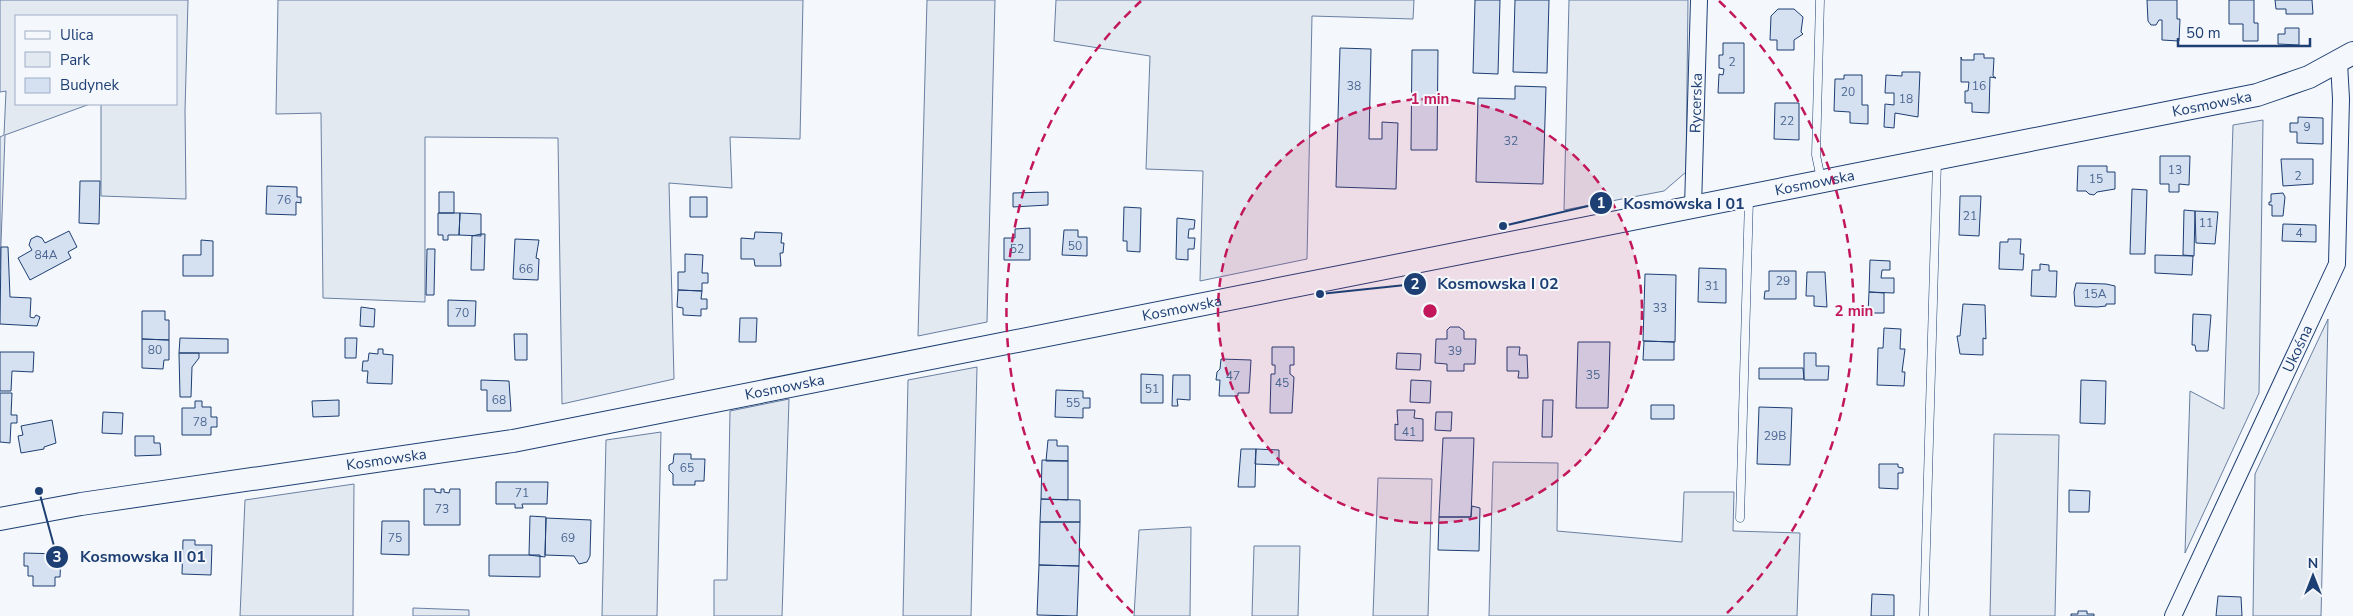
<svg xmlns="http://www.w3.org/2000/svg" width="2353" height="616" font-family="'Nunito Sans',sans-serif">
	<rect width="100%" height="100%" fill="#f4f7fb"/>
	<!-- green -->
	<path fill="#e3e9f0" stroke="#687fa3" d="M0 0H188L185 111 186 199 101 196V104H176V16H16V104H90L5 135 0 270V137L4 135 6 91 0 92Z
		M278 0H803L800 139 730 137 732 188 669 183 674 379 562 404 558 138 425 137V302L323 298 321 113 276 114Z
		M927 0H995L987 322 918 336Z
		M1056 0H1414L1413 19 1312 16 1307 259 1200 281 1203 171 1146 169 1150 56 1054 41Z
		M1569 0H1688L1686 172 1664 191 1564 210Z
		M2263 120 2259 393 2185 553 2190 391 2224 409 2233 125Z
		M2328 319 2321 616H2253L2255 474Z
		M977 367 971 616H903L908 380Z
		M789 399 782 616H714V580H727L730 411Z
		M661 432 657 616H602L606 440Z
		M1994 434 2059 435 2055 616H1990Z
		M1493 462 1558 463 1557 531 1682 542 1684 492H1734L1733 531 1800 533 1797 616H1489Z
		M1378 478 1432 479 1428 616H1373Z
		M354 484 353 616H240L245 500Z
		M1191 527 1190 616H1134L1139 530Z
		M1254 546H1300L1298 616H1252Z
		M413 608 469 610V616H413Z"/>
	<!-- building -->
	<path fill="#d5e0f0" stroke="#1d3f73" d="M1475 0H1500L1498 74 1473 73Z
		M1515 0H1549L1547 73 1513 72Z
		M2147 0H2177V19H2180L2179 41 2162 40V20H2159L2156 25H2151L2148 21Z
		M2229 0H2254V23H2258V41H2243V24H2229Z
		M2275 0H2312L2313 14H2286V9H2276Z
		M1778 9H1794L1803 17 1801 32 1803 34 1794 40V50H1777V40H1770L1771 16Z
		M2285 28H2299V45L2278 44V34H2285Z
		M1723 43H1744V93H1718L1719 74 1723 75 1724 69 1719 68V55H1723Z
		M1340 48 1371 49 1369 139H1382V122L1398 123 1396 189 1336 187Z
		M1412 50H1438L1437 150H1411Z
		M1974 54H1984V58H1994L1993 76 1996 78 1990 77 1989 113 1972 112V103H1965V91H1968L1969 82H1961V57L1962 60H1974Z
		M1902 72H1920L1918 117 1895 113 1894 128 1884 127 1885 104 1894 105V93H1885L1886 75 1902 76Z
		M1844 75H1862V105H1868V124L1850 123V112L1834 111 1835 79H1844Z
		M1515 86 1546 87 1543 184 1476 182 1478 98 1515 99Z
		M1775 103H1799V140L1774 139Z
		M2298 117 2323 118V144L2297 143V132H2290V123H2298Z
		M2160 156H2190L2189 185 2179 184V192H2169V184H2160Z
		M2281 159H2313V184L2283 186Z
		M2078 166H2107V172H2115V189L2097 192 2094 195 2089 194 2086 191H2077Z
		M80 181H100L99 224 79 223Z
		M267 186 297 187V197H301V203L296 202V215L266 214Z
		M2132 189 2147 190 2145 254H2130Z
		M439 192H454V213H439Z
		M1048 192V205L1013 207V193Z
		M2283 193 2285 197 2283 216H2272V205H2269V202H2271V194Z
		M1960 196H1981L1979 236 1959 235Z
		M690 197H707V217H690Z
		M1124 207 1141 208 1140 252 1127 251V241H1123Z
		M2184 210 2195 211 2194 256 2183 255Z
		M2195 211 2218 212 2215 244 2196 243Z
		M438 213H460L459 235H448V240H443V235H438Z
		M460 213 481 214V236L459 235Z
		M1177 218 1195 220 1194 229H1189L1188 238H1195L1194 249H1188V260L1176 259Z
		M2283 224 2316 225V242L2282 241Z
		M1030 228V260H1004V238H1015V229Z
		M1064 230H1078V237H1087V256L1062 255Z
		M69 231 77 247 68 252 71 258 30 280 18 258 32 250 29 245 31 239 37 236 42 238 45 243Z
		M755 232 782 233 781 243H784L783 253H780L781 266H755L754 259H741V238L754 239Z
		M481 234H485L484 270H471L472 236Z
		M515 239 539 240 536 258 539 259 538 280 513 279Z
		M2008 239H2021L2020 254H2024L2023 270 1999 269 2000 242H2008Z
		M201 240 213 241V276H183V255H201Z
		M1 247H8L10 297 31 298 30 317 34 318 36 315 40 317 37 326 0 324Z
		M427 249H435L434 295H426Z
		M685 254 703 255 702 273H708V283H702V291L678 290V272H685Z
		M2155 255 2193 256 2192 275 2155 273Z
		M1870 260 1890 261V270H1882L1881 278H1894V293L1869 292Z
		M2040 264 2049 265V271H2057L2056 297 2031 296 2032 270H2040Z
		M1699 268 1726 269V303L1698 302Z
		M1769 271H1796V299H1764L1765 291H1769Z
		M1807 272H1825L1827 307 1814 306V296H1806Z
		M1645 274 1676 275 1675 342 1643 341Z
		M2076 283 2106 284 2115 286V304H2106V306L2097 307 2075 306 2074 292Z
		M678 290 702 291 701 299H707V309H701V316L683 315V308L677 307Z
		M1869 292 1884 293V313H1868Z
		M448 300 476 301 475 326H448Z
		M1963 304 1985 305 1986 339 1983 338V355L1960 354 1957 336H1960Z
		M361 307 375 309 374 327 360 326Z
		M142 311H165V320H169V340L142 339Z
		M2193 314 2211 315 2208 351H2196L2195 345H2192Z
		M740 318H757L756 342H739Z
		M1450 327H1459L1464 331V339H1476L1475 364H1464V371H1447V364L1435 363 1436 339H1447V330Z
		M1884 328 1901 329 1900 349H1905L1902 372H1905L1904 386 1877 385 1878 348H1883Z
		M514 334H527V360H515Z
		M180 338 228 339V353H179Z
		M345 338H357L356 358H345Z
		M142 339 169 340V360H164L163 369 142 368Z
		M1644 341 1674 342V360H1643Z
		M1578 342H1610L1608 408H1576Z
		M1272 347H1294V365H1290V374L1294 377 1292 413H1270L1271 374H1275V365H1272Z
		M1507 347H1520L1519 355H1527L1528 378H1518L1519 371H1507Z
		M378 349H383V354L393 355 392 384 367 383 368 371H362L363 361H368L369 353 378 354Z
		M0 352H34L33 372 12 371 11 391H0Z
		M179 353H199V358L192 367 191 397H180Z
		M1397 353 1421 354 1420 370 1396 369Z
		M1804 353H1816V366H1829L1828 380H1804Z
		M1221 359 1251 360 1249 393H1238V396H1219L1220 380H1216L1217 372 1220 369Z
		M1759 368H1803L1804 379H1759Z
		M1141 374 1163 375V403H1141Z
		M1173 375H1190V400L1177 399 1178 406H1172Z
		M481 380 509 381 511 411H487V390H481Z
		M1411 380 1431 381 1430 403 1410 402Z
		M2081 380 2106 381 2105 424 2080 423Z
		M1056 390 1083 391V398H1090V408H1083V418L1055 417Z
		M0 393H12L11 415H17V423H11L10 443 0 442Z
		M339 400V416L313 417 312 401Z
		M1543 400H1553L1552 437H1542Z
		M195 401H202V407H211V417H217V427H211V435H182V408H195Z
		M1651 405H1674V419H1651Z
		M1759 407 1792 408 1790 465 1757 464Z
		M1397 410H1415L1414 418 1423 419V441L1395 440V424L1398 425Z
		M103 412 123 413 122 434 102 433Z
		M1436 412H1452L1451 431 1435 430Z
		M52 420 56 443 44 447V449L21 453 18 436 23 435 21 426Z
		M135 436H154V443H160L161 455 135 456Z
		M1443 438H1474L1471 517H1439Z
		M1048 440H1057V446H1068V461H1046Z
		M1241 449H1256L1255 487H1238Z
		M1256 449 1279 450V465L1255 464Z
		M674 454H691V459H705L704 481H695V485H673V474L669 470V465L673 463Z
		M1042 460 1068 461V500L1041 499Z
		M1879 464H1898V467L1903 468V473H1898V489L1879 488Z
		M496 482H548L547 504H522L523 508H515V504H496Z
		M424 489H435V492L441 493V489H444V492L449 493 450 489H460V525H424Z
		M2069 490 2090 491 2089 512H2069Z
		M1041 499 1080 500V522H1040Z
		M1472 506 1480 508 1479 551 1438 550 1439 517H1471Z
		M530 516 546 517 545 557 529 555Z
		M546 518 591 520 590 556 587 562 579 564 574 556 545 555Z
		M382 521H409V555L381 554Z
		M1040 522H1080L1079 566 1039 565Z
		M183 540H195V545H212L211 575 182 574Z
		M24 553 61 554 60 577H55V586H33V576H28V566H24Z
		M489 555H540V577L489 576Z
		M1039 565 1079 566 1077 616 1037 615Z
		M1872 594 1894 595V616H1871Z
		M2218 596 2241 597 2242 616H2216Z
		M2078 611H2087V614H2094V616H2071V614H2078Z"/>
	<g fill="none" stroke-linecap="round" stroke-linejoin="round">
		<!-- lane casing -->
		<g stroke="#1d3f73" stroke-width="9">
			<path id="lane" d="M1820 0 1816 155 1821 179
				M1740 518 1749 199
				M1924 616 1937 161"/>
		</g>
		<!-- street casing -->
		<g stroke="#1d3f73" stroke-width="18">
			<g id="street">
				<path id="s1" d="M1693 207 1699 0"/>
				<path id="s2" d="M2173 616 2337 264 2341 99 2339 63"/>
			</g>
		</g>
		<!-- secondary casing -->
		<g stroke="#1d3f73" stroke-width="24">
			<g id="secondary">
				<path id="s3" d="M0 519 81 504 513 441 2257 95 2309 77 2353 53"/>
			</g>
		</g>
		<!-- lane -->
		<use href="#lane" stroke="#f4f7fb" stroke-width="8"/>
		<!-- street -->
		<use href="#street" stroke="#f4f7fb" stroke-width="16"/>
		<!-- secondary -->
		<use href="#secondary" stroke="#f4f7fb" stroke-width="22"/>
	</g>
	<!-- distance rings -->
	<circle cx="1430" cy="311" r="212" fill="#c2185b" fill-opacity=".12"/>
	<g fill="none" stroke="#c2185b" stroke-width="2.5" stroke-dasharray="9 6">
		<circle cx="1430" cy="311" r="212"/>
		<path d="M1133 613A424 424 0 0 1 1141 1M1719 1A424 424 0 0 1 1727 613"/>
	</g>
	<g text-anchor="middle" stroke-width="4" stroke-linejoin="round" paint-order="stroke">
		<!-- number labels -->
		<g font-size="12" fill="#4b6792">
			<text x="1732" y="66">2</text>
			<text x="1354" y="90">38</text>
			<text x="1979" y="90">16</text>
			<text x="1848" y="96">20</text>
			<text x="1906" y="103">18</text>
			<text x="1787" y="125">22</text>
			<text x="2307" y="131">9</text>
			<text x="1511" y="145">32</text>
			<text x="2175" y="174">13</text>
			<text x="2298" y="180">2</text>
			<text x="2096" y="183">15</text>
			<text x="284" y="204">76</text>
			<text x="1970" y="220">21</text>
			<text x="2206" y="227">11</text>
			<text x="2299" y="237">4</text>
			<text x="1075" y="250">50</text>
			<text x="1017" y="253">52</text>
			<text x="46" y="259">84A</text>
			<text x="526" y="273">66</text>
			<text x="1783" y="285">29</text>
			<text x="1712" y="290">31</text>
			<text x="2095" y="298">15A</text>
			<text x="1660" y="312">33</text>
			<text x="462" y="317">70</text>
			<text x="155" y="354">80</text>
			<text x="1455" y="355">39</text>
			<text x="1593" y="379">35</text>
			<text x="1233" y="380">47</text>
			<text x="1282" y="387">45</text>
			<text x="1152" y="393">51</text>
			<text x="499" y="404">68</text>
			<text x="1073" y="407">55</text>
			<text x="200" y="426">78</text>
			<text x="1409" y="436">41</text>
			<text x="1775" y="440">29B</text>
			<text x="687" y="472">65</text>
			<text x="522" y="497">71</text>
			<text x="442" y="513">73</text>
			<text x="395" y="542">75</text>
			<text x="568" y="542">69</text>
		</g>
		<!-- street labels -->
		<g font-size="15" fill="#1d3f73" stroke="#f4f7fb">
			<text dy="5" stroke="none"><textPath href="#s1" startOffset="104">Rycerska</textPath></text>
			<text dy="5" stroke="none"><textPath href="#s3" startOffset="2251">Kosmowska</textPath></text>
			<text dy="5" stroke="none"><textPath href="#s3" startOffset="1846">Kosmowska</textPath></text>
			<text dy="5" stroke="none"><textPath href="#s3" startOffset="1201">Kosmowska</textPath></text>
			<text dy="5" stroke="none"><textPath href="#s2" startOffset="295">Ukośna</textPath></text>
			<text dy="5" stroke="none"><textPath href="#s3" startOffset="796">Kosmowska</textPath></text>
			<text dy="5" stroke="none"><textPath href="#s3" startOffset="391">Kosmowska</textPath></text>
		</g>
	</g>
	<circle cx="1430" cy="311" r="8" fill="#c2185b" stroke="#f4f7fb" stroke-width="2.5"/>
	<g font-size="15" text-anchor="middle" font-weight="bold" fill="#c2185b" stroke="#f4f7fb" stroke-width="4" stroke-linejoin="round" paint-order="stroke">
		<text x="1430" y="104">1 min</text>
		<text x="1854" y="316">2 min</text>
	</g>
	<!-- callouts -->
	<path fill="none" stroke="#1d3f73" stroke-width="2" d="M1503 226L1601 203M1320 294L1415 284M39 491L57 557"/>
	<g fill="#1d3f73" stroke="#f4f7fb" stroke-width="2">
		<circle cx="1503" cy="226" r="5"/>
		<circle cx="1320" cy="294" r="5"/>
		<circle cx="39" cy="491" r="5"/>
		<circle cx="1601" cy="203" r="12"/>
		<circle cx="1415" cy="284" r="12"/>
		<circle cx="57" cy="557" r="12"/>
	</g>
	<g font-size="15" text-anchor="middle" font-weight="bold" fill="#fff">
		<text x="1601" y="208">1</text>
		<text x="1415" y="289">2</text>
		<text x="57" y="562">3</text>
	</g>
	<g font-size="16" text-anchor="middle" font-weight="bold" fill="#1d3f73" stroke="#f4f7fb" stroke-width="4" stroke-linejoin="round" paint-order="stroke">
		<text x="1684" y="209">Kosmowska I 01</text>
		<text x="1498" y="289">Kosmowska I 02</text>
		<text x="143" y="562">Kosmowska II 01</text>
	</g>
	<!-- legend -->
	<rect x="15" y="15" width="162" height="90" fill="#f4f7fb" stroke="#9eadc5"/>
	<rect x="25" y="31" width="25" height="8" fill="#f4f7fb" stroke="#9eadc5"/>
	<text x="60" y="40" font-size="15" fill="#1d3f73">Ulica</text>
	<rect x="25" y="52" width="25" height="15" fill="#e3e9f0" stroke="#9eadc5"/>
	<text x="60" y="65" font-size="15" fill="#1d3f73">Park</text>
	<rect x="25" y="78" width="25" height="15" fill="#d5e0f0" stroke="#9eadc5"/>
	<text x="60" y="90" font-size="15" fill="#1d3f73">Budynek</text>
	<!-- north arrow -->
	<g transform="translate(2313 576)" stroke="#f4f7fb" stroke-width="4" paint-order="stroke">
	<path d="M0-4L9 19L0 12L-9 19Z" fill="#1d3f73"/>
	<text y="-8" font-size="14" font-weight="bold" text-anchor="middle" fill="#1d3f73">N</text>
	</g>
	<!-- scale -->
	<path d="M2178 38v8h132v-8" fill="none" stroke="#1d3f73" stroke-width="2.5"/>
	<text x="2186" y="38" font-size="15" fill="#1d3f73" stroke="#f4f7fb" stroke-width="4" paint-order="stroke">50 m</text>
</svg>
